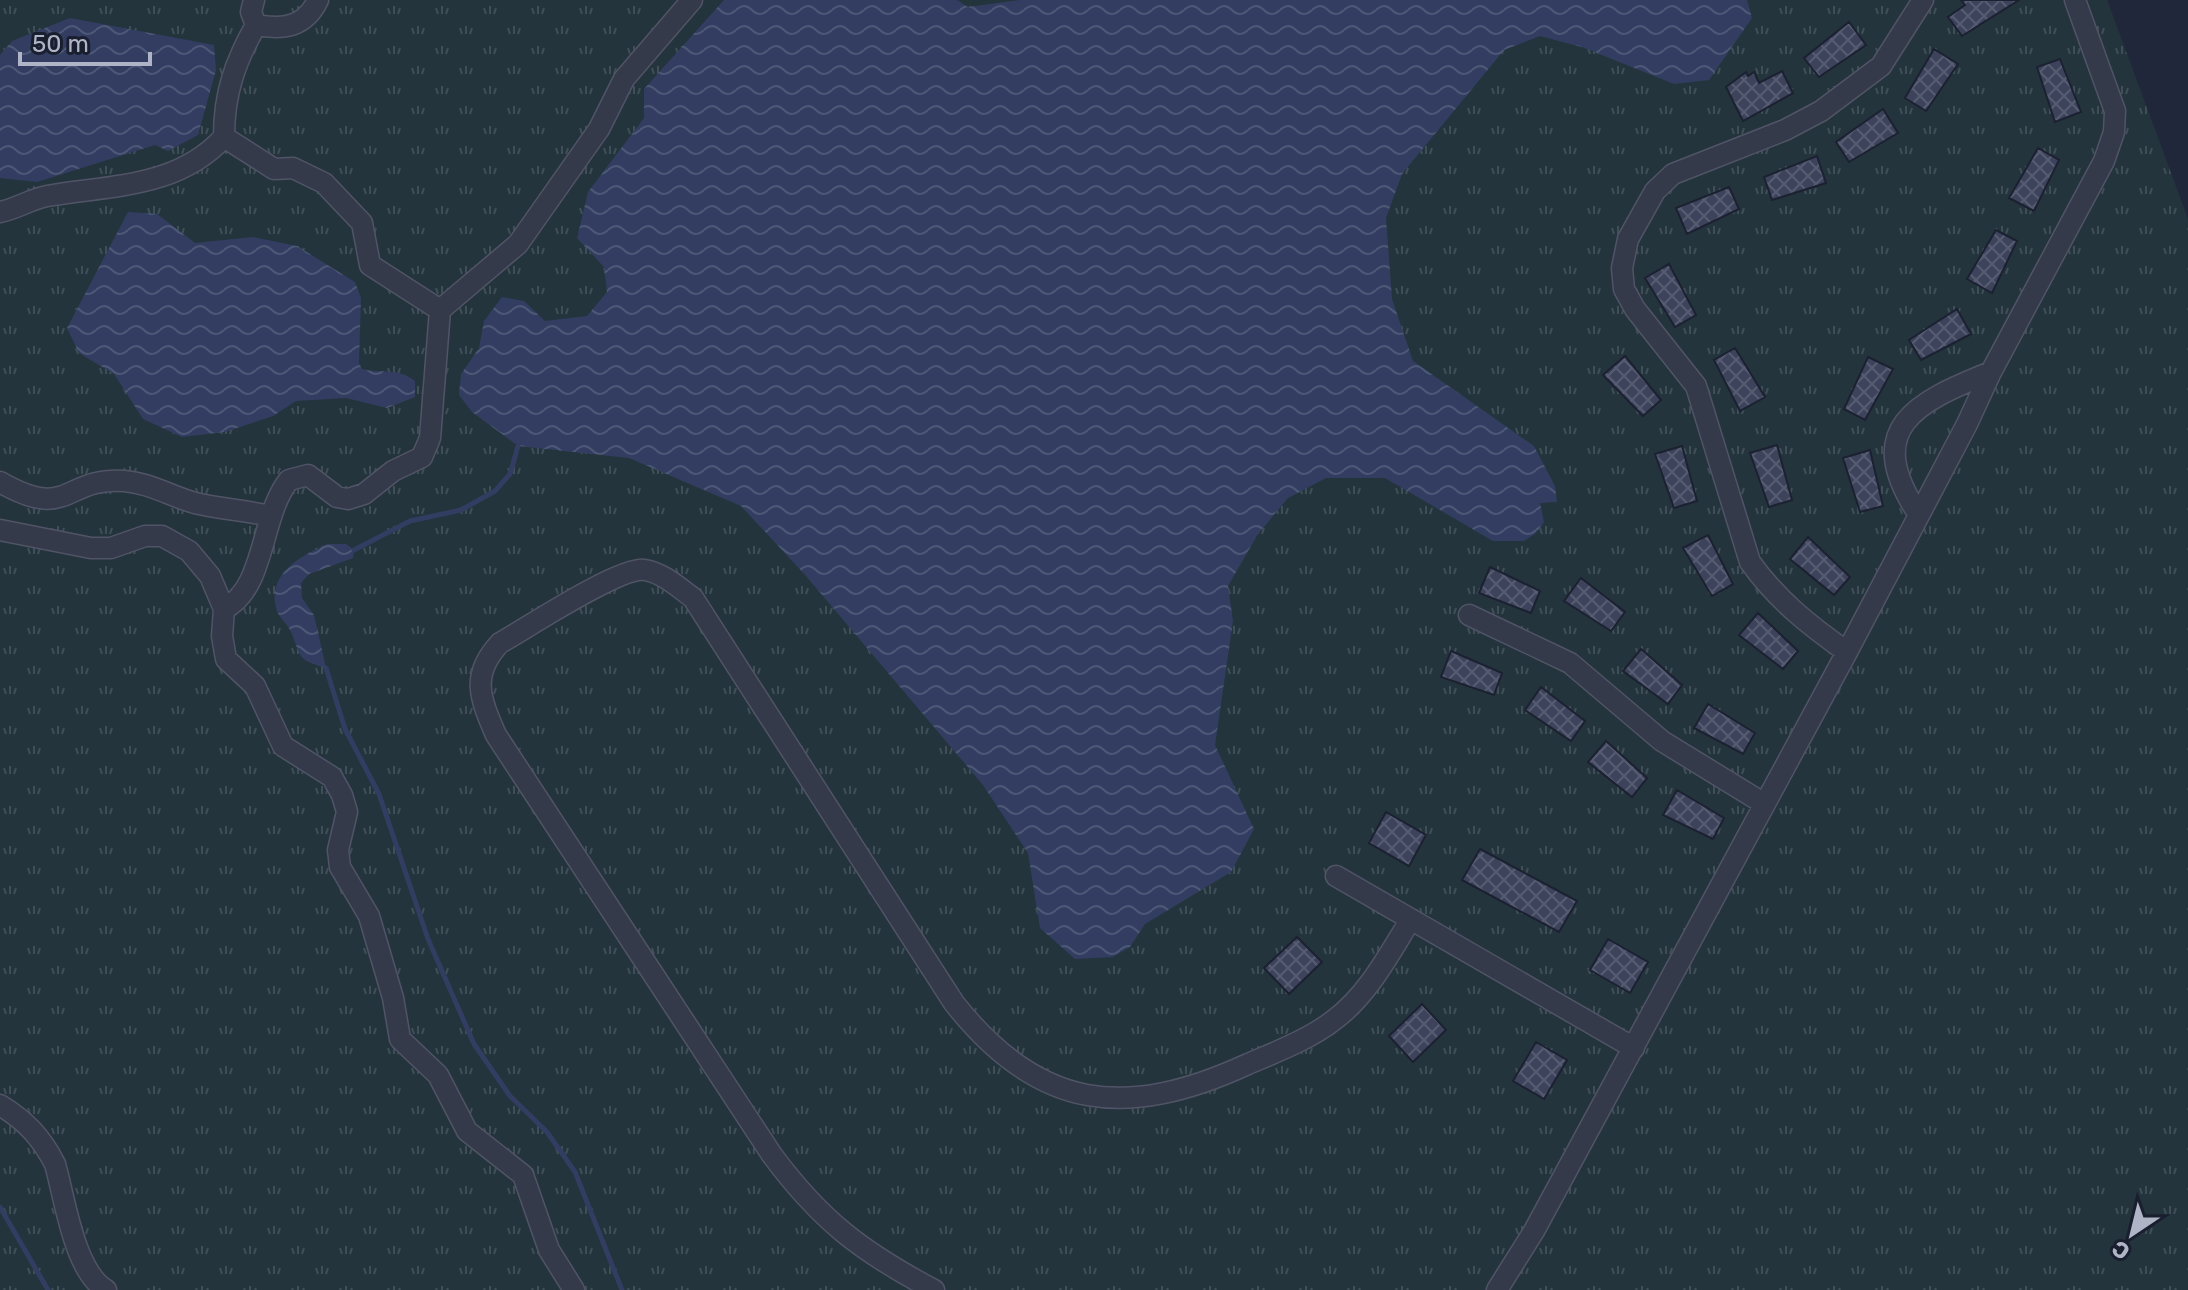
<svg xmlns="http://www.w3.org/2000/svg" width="2188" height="1290" font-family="Rubik,sans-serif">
	<defs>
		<pattern id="grass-tufts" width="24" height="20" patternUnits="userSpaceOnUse" patternTransform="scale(2)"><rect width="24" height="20" fill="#23343c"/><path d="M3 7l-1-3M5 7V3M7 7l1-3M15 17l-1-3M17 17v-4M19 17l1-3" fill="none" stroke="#404f57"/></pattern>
		<pattern id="water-waves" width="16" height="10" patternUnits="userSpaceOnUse" patternTransform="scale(2)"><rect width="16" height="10" fill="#323d61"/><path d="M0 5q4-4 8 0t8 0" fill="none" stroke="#4d5776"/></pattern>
		<pattern id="building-cross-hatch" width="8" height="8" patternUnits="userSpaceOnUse" patternTransform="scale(2)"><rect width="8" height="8" fill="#3d435b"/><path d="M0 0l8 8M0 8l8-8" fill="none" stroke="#565c71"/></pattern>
	</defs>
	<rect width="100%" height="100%" fill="#21273b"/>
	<!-- grass -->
	<path fill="url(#grass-tufts)" d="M0 0H2107L2188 219V1290H0Z"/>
	<!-- water -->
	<path fill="url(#water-waves)" d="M724 0H957L968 7 1019 0H1747L1752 18 1709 80 1674 84 1582 47 1540 36 1504 50 1402 174 1386 218 1392 299 1413 361 1534 446 1555 486 1557 502 1540 503 1544 522 1536 533 1524 541H1493L1385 478H1326L1288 498 1258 534 1228 586 1233 621 1215 745 1254 829 1231 872 1145 924 1130 947 1113 957 1075 959 1040 928 1028 853 983 785 806 576 741 506 629 458 518 446 472 412 459 395 461 374 479 348 484 321 502 297 524 301 545 321 587 316 607 292 604 267 577 238 588 192 644 118V89Z
		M70 18 214 45 216 70 198 135 168 151 155 145 37 182 0 178V55L12 41Z
		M128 212 157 214 195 243 253 237 297 246 355 282 361 298 359 363 362 369C382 374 397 367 415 381V397L387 408 346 398 296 401 273 416 225 432 182 437 143 419 114 374 79 353 67 328Z
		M327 544H346L354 550 353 558 309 574 301 583 302 598 314 615 326 668C296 659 302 658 291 632 288 624 280 619 277 611 265 575 300 556 327 544Z"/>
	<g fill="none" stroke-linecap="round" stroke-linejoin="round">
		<!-- stream -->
		<path stroke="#323d61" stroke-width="5" d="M354 550 410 521 461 510 495 491 510 474 518 446
			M326 668 345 729 379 794 428 939 474 1044 510 1096 547 1132 575 1172 622 1290
			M0 1207 48 1290"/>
	</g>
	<!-- building -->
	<path fill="url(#building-cross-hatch)" stroke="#1c2132" stroke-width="2" d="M1961 0H2019L1962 36 1948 17 1965 5Z
		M1849 22 1866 45 1819 77 1804 58Z
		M1934 49 1958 64 1926 111 1905 98Z
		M2060 59 2081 112 2055 122 2037 67Z
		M1782 71 1793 93 1743 121 1726 87 1746 72 1748 76 1754 72 1759 83Z
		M1883 109 1898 133 1849 162 1836 142Z
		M2038 148 2059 160 2034 211 2009 198Z
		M1817 156 1826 183 1772 200 1764 177Z
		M1729 187 1739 209 1687 234 1676 208Z
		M1996 230 2017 241 1992 293 1967 279Z
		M1669 264 1696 315 1675 327 1645 278Z
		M1957 309 1971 334 1921 360 1909 340Z
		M1735 348 1765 397 1740 411 1714 360Z
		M1625 356 1661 400 1643 416 1603 375Z
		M1868 357 1893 369 1865 420 1844 409Z
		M1777 445 1792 500 1769 507 1750 453Z
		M1682 446 1697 501 1674 508 1655 454Z
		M1870 450 1883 506 1860 512 1843 458Z
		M1708 535 1733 584 1712 596 1683 548Z
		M1808 537 1850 577 1834 595 1790 559Z
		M1490 567 1540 591 1531 613 1479 593Z
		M1581 578 1625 612 1611 631 1564 601Z
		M1758 613 1798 651 1783 669 1739 635Z
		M1641 649 1682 685 1668 704 1623 671Z
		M1451 651 1502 673 1494 695 1441 677Z
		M1541 687 1585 721 1571 741 1525 710Z
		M1708 704 1755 733 1743 754 1694 728Z
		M1606 741 1647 778 1632 797 1588 762Z
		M1677 790 1724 818 1713 839 1663 815Z
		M1386 812 1426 835 1409 866 1369 843Z
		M1480 849 1577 901 1559 932 1462 880Z
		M1297 937 1322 962 1289 994 1264 968Z
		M1608 939 1648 962 1630 993 1590 970Z
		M1422 1004 1446 1030 1413 1062 1389 1036Z
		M1536 1042 1567 1060 1544 1099 1513 1081Z"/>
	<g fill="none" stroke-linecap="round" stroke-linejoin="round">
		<!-- minor casing -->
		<g stroke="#505466" stroke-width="23">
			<path id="minor" d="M254 0 251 12 256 25C284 30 305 27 318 0
				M224 137 274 169 293 168 324 183 362 223 370 265 440 310
				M0 212C16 209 31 199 47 196 111 185 178 188 224 137 224 93 235 62 256 25
				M440 310 518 244 599 129 624 79 692 0
				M0 482C70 522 63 477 124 481 150 483 170 496 195 503 219 509 245 510 269 516
				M1919 515C1861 428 1916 402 1991 372
				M0 530 91 548H111L145 536H162L189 551 210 576 224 609 222 636 226 659 255 686 283 746 332 777 342 795 347 812 338 850 340 867 369 916 393 998 400 1039 438 1075 467 1131 523 1175 549 1250 574 1290
				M224 609C266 588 260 516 289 480L308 475 337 497 348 499 364 494 393 471 422 457 430 438 440 310
				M1469 615 1570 663 1662 741 1763 803
				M1847 652C1810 626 1777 600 1750 562L1696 386 1635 309 1624 289 1622 268 1628 239 1655 191 1673 174 1785 130 1821 111 1881 66 1923 0
				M1336 876 1634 1048
				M0 1105C26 1121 41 1137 55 1164 65 1199 74 1271 106 1290
				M934 1290C862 1252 821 1221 772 1155L496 735C480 698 470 675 500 643 527 628 620 566 645 570 663 573 678 587 693 598L954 1003C1039 1111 1126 1120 1248 1064 1276 1052 1310 1039 1334 1020 1368 995 1389 954 1411 919
				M1497 1290 1534 1231 1847 652 1967 424 1991 372 2104 161 2114 132 2115 111 2075 0"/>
		</g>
		<!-- minor -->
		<use href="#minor" stroke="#353a4b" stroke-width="20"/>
	</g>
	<!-- north arrow -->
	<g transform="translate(2132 1234) rotate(215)" stroke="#1a1f30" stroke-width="6" paint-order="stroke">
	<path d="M0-6L14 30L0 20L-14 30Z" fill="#b0b4c7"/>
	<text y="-12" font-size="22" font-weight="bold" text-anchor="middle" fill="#b0b4c7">С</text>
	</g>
	<!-- scale -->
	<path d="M20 52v12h130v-12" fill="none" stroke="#b0b4c7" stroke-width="4"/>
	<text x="32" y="52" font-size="24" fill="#b0b4c7" stroke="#1a1f30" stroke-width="6" paint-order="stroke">50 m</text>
</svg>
